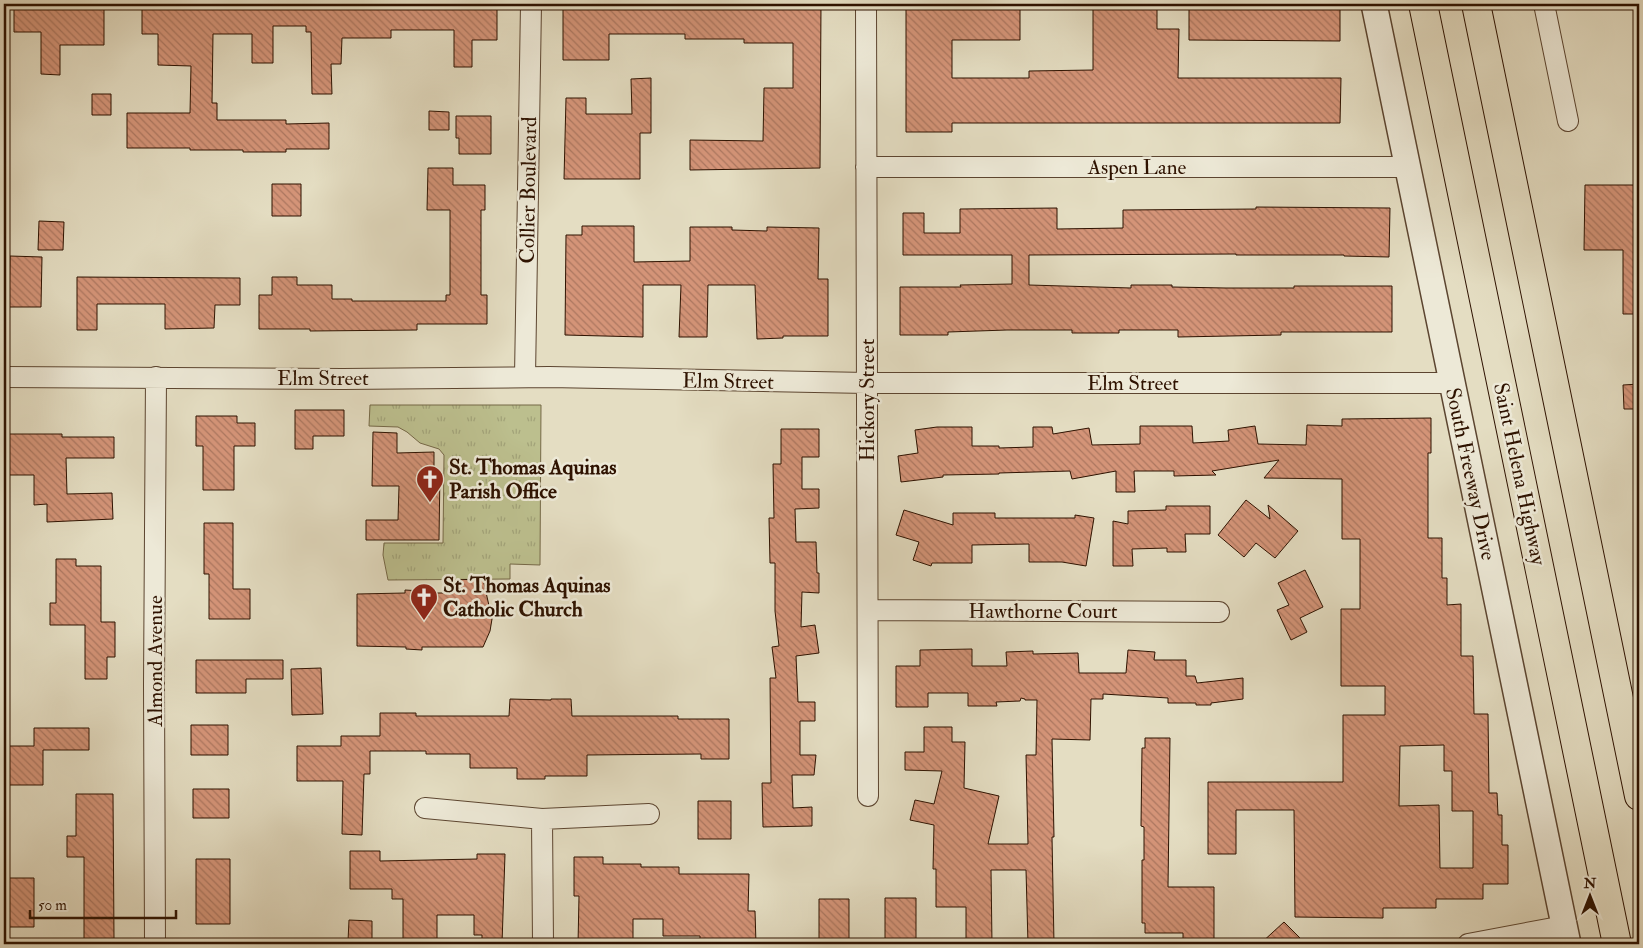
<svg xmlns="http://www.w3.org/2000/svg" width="1643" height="948" font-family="'IM FELL Double Pica',serif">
	<defs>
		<pattern id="grass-tufts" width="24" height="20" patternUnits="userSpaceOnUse" patternTransform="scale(1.25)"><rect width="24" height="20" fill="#bcbf8e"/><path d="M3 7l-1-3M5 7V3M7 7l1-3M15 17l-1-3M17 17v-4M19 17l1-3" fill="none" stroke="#a2a379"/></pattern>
		<pattern id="building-back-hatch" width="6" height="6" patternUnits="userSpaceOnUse" patternTransform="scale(1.25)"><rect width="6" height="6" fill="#d49478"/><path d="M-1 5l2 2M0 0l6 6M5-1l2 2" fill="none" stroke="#ac7760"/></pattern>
	</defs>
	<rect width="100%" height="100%" fill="#e4ddc2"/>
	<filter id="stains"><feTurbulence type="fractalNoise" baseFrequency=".004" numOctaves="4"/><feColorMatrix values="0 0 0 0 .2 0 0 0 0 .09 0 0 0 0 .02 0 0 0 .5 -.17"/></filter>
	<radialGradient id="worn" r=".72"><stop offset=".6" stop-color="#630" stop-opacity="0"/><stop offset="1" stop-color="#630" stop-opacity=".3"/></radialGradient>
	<!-- grass -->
	<path fill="url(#grass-tufts)" stroke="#756847" d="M370 405H541L540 565 510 564V579L388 580 383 555 384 543H443L444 455 439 449 420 443 407 432 398 427 369 426Z"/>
	<!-- building -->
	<path fill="url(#building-back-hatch)" stroke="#2e1200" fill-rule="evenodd" d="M77 4H104V45H60V75L41 74V32H14V5Z
		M142 4H497V40H472V67H454V30H391V38H342L341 64H331L332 94H312L311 32H306V26H273V63H252V34H213L212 103H217V120H286V124L329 123V149H286V152H243V150H190V148H127V113H190L191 66 158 65V34H142Z
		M563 4H821L820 168 690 170V140L763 141 764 88H793V43H744V39H685V34H609V60H563Z
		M906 4H1020V40H952V78H1029V71L1093 70V4H1157V29H1179L1178 78H1341L1340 123H952V132H906Z
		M1189 4H1340V41L1189 40Z
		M651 78V133H640V179H564L566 98H586V114H632L631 79Z
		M92 94H111V115H92Z
		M429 111 449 112V130H429Z
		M456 116H491V154H459V138H456Z
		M428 168H453V185H485V210H481V295H487V324H417V330L310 331V329H259V295H272V277H297V285H332V299H352V301H446V295H450V210H427Z
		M272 184H301V216H272Z
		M1585 185H1639V314H1623V250H1584Z
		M1256 207 1390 208 1389 257 1344 256V255H1236V254L1029 255V285L1131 288V285H1172V287L1226 288H1294V286H1392V332H1281V335L1178 337V330H1119V333H1072V330H1007L948 332V335H900V287H961L960 285 1012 284V255H903V213H924V233H960V209L1057 208V229L1123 228V210L1256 209Z
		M39 221 64 222 63 250H38Z
		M582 226H634V262L690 261V227H732V230L767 231V227L819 228 818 279H828V336H783V338L757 339 755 285H708L707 337H679L681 285H643V337L565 335 566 235H582Z
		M10 256 42 257 41 307H9Z
		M77 277 240 278V305H215L214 328 165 329V304H97V330H77Z
		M1639 384V409H1624L1623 385Z
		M295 410H344V436H313V449H295Z
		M196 416H237V423H255V446H234V490H203V446H196Z
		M1431 418V453H1428V538H1442V578H1447V605L1461 604V656H1473L1474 714H1488L1489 793H1497L1498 815H1502V845H1508V884H1483V899H1436V908H1383V918L1295 917 1294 810H1236V854H1208V782H1343V715H1385V686H1341V609H1360V539H1342V479L1264 478 1279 460 1212 471 1216 475 1174 476V471H1134L1135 492H1116V471L1072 479 1070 471 999 473V474L943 475V477L901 482 898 456 918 453 915 430 937 427H972V446H999V448L1033 447V427H1052L1053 434 1089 428 1092 445 1140 444V426H1192L1193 443 1229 441 1228 430 1255 426 1258 444 1306 445 1307 425 1342 426V419ZM1444 745V771H1452V811H1473V868H1440L1439 805 1399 806 1400 746Z
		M781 429H819V457H802V489H819V508L795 509 796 542H816L817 573H819V593L802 592 801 627 815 625 819 653 796 656 798 702H815V721H800V755H816L814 775H792L793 808 812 807V826L763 827 762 783H771L770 678H776L772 647 779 646 775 611V563H770L769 518H774L773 464H781Z
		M373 432 397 433V453L434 452V470H440L439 540H366V520H398L399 486H372Z
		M4 434H62V437H114V458H66L67 494 112 493 113 519 47 522V504L34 505V475H4Z
		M1246 500 1270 519 1268 505 1298 531 1275 558 1256 543 1244 557 1218 535Z
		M1166 506H1210V534H1185L1186 552H1167V548L1132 549 1133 566H1113V521L1128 524V511L1166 510Z
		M904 510 953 525V513H995V518H1075V515L1094 518 1086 566 1062 562H1029V544L972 545V563H932L931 566 913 560 919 542 896 535Z
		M204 523H233V589H250V619H209V574H204Z
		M56 559H76V566H101V622H115V657H107V679H85V625H50V603H56Z
		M1305 570 1323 607 1300 618 1307 632 1291 640 1277 610 1289 605 1278 583Z
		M483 579 492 619 490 631 483 647H422V650L406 649V647L357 646V594L405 593V590L422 591V593H450V580Z
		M972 649V666H1007L1006 652 1033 651V654L1078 653 1079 673H1126L1128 650 1155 652 1154 660H1186V676H1195L1197 683 1243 678V699L1211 703V705H1196V703H1168V698L1103 694V699H1091L1090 740 1052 739 1054 837H1052L1054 944H1028L1026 870H991L992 944H966V907H936V869H933L934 825 910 820 915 800 934 804 942 771 905 770V752H924V727H952V742H965L964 788 999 796 988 844H1028L1026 755H1036L1037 700H1025V699L1021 698 1020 701 996 702 997 706H968V693H928V707H896V666H920V650Z
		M196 660H283V679H246V693H196Z
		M321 668 323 714 292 715 291 669Z
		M510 699 551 700V699H571L572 716H678V719H729V759H701V754L587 755V776H545V779H517V768H470V754H426V751H370V774H364L362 835 342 834 343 781H297V746H341V736H380V713H416V716H509Z
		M191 725H228V755H191Z
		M34 728H89V750H43V785H4V746H34Z
		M1145 738H1170L1168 887H1214V944H1183V933H1145V923H1142V860H1144V827L1141 826 1142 748H1145Z
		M193 789H229V818H193Z
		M76 794H113L114 939H84V857H67V836H76Z
		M698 801H731V839H698Z
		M350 851H380V861L477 859V854H505L502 944H482V935H474V915H437V944H403V899H392V889H350Z
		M574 857H603V864H641V867H679V874H749L748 911H755L756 944H700V936H663V919H633V944H578L579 896H574Z
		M196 859H230V924H196Z
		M7 878H34V927H7Z
		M885 898H916V944H885Z
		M819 899H849V944H819Z
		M349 920 372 921V941H348Z
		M1284 922 1306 944H1260Z"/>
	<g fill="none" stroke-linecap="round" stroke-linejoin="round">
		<!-- minor casing -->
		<g stroke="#5c4530" stroke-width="22">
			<path id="minor" d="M866 4 868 796
				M1544 4 1568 121
				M866 167H1408
				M4 377 343 379 549 377 867 383H1452
				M525 377 531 4
				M868 610 1219 612
				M425 808 542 819
				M155 944 154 685 156 377
				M543 944 542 819 649 814
				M1468 944 1564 926"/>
		</g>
		<!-- tertiary casing -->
		<g stroke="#5c4530" stroke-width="28">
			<path id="tertiary" d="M1374 4 1568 944"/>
		</g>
		<!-- motorway casing -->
		<g stroke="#2e1200" stroke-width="30">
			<path id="motorway" d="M1423 4 1617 944
				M1476 4 1639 796"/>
		</g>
		<!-- minor -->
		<use href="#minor" stroke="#ede9d7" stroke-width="20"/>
		<!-- tertiary -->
		<use href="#tertiary" stroke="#ede9d7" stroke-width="25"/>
		<!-- motorway -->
		<use href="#motorway" stroke="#e4ddc2" stroke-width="28"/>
	</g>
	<!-- icons -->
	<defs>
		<g id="church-pin" transform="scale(1.4375)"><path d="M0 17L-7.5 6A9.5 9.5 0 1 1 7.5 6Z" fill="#8f2418" stroke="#ede9d7"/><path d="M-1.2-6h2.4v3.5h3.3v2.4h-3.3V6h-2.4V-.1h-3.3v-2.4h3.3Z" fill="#fff"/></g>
	</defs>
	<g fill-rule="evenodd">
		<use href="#church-pin" x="430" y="479"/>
		<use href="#church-pin" x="424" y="597"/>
	</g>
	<g text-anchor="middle" stroke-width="5" stroke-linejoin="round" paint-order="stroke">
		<!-- street labels -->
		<g font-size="21" fill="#2e1200" stroke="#ede9d7">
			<text x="1137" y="174">Aspen Lane</text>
			<text transform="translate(528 190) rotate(-89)" y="7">Collier Boulevard</text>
			<text x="323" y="385">Elm Street</text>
			<text transform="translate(728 381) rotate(1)" y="7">Elm Street</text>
			<text x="1133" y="390">Elm Street</text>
			<text transform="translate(867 400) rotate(-90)" y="7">Hickory Street</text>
			<text transform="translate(1471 474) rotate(78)" y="7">South Freeway Drive</text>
			<text transform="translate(1520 474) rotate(78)" y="7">Saint Helena Highway</text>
			<text x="1043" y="618">Hawthorne Court</text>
			<text transform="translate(155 661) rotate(-90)" y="7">Almond Avenue</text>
		</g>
		<!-- poi labels -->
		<g font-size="21" font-weight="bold" fill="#2e1200" stroke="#ede9d7" text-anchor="start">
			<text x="449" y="474">St. Thomas Aquinas<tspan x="449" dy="24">Parish Office</tspan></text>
			<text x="443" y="592">St. Thomas Aquinas<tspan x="443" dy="24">Catholic Church</tspan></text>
		</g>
	</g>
	<!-- margin -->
	<rect width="1643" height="948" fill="none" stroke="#e4ddc2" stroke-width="20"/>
	<rect x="5" y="5" width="1633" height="938" fill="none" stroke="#2e1200" stroke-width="2.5"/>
	<rect x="10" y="10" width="1623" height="928" fill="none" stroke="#2e1200"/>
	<!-- north arrow -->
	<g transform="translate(1590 896)" stroke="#ede9d7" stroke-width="4" paint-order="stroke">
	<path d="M0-4L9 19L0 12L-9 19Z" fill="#2e1200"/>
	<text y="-8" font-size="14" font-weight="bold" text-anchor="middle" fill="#2e1200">N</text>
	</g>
	<!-- scale -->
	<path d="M30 910v8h146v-8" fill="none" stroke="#2e1200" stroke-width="2.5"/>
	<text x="38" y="910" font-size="15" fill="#2e1200" stroke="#ede9d7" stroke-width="4" paint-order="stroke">50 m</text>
	<rect width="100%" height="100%" filter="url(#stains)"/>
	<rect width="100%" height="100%" fill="url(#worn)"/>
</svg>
